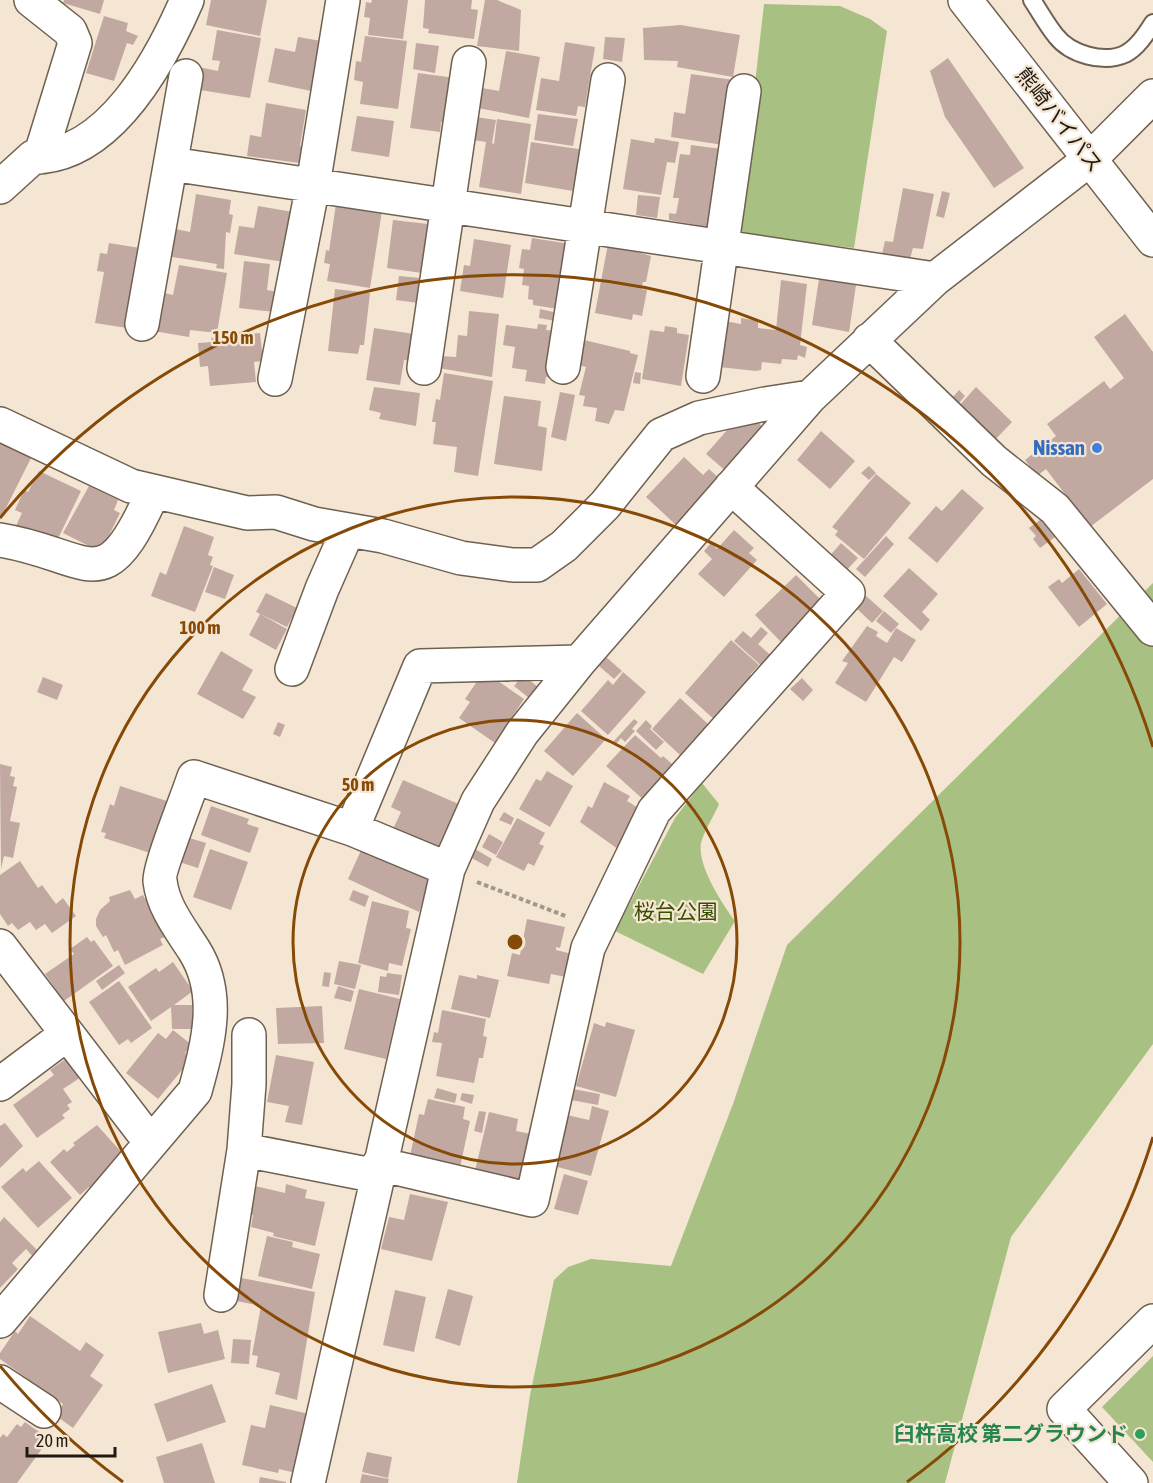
<svg xmlns="http://www.w3.org/2000/svg" width="1153" height="1483" font-family="'Asap Condensed','Noto Sans JP',sans-serif">
	<rect width="100%" height="100%" fill="#f5e6d3"/>
	<!-- green -->
	<path fill="#a9c083" d="M764 4 840 6 870 19 887 31 854 248 738 234Z
		M1153 583V1044L1011 1237 945 1483H517L530 1395 554 1280 568 1267 591 1259 671 1266 733 1104 787 945Z
		M702 783 719 804C714 816 704 831 701 843 697 865 722 904 735 921L703 974 615 931 675 818Z
		M1153 1356V1462L1102 1407Z"/>
	<!-- building -->
	<path fill="#c1a9a2" d="M64 0H104L100 14 63 3Z
		M211 0H267L260 36 206 25Z
		M372 0H408L403 39 368 35 370 18 364 17 366 2 371 3Z
		M425 0H472L471 9 478 10 474 39 428 33 429 29 423 28Z
		M485 0H497L521 10 519 51 477 46Z
		M104 16 128 23 126 31 138 36 133 45 127 43 114 81 86 73Z
		M681 25 740 35 733 77 677 67 678 61 644 60 643 28Z
		M217 30 261 38 250 98 194 89 198 67 218 71 220 61 212 60Z
		M365 36 407 41 398 109 360 104 363 82 354 80 356 61 361 62Z
		M298 37 321 41 311 91 268 82 275 48 295 52Z
		M605 37 625 38 622 62 603 59Z
		M565 42 595 47 585 107 578 106 576 116 536 110 541 78 559 81Z
		M416 43 439 46 435 73 413 69Z
		M506 51 540 57 529 118 478 108 482 88 499 91Z
		M948 58 1024 168 994 188 945 117 930 71Z
		M418 73 455 78 448 123 441 122 440 132 410 128Z
		M691 74 734 80 723 145 671 137 674 112 685 114Z
		M266 103 306 110 300 146 305 147 300 163 247 156 250 135 261 137Z
		M538 114 578 119 573 146 534 140Z
		M357 116 394 121 389 157 351 151Z
		M476 117 496 120 492 143 494 144 497 119 531 124 521 194 479 187 486 142 473 140Z
		M655 138 679 142 675 163 667 162 661 195 623 189 631 139 654 143Z
		M531 142 585 150 579 192 525 183Z
		M691 145 722 149 713 219H709L707 227 669 220V213L676 214 679 198H673L680 154 690 155Z
		M903 188 934 194 923 249 913 248 910 259 882 254 885 241 893 242Z
		M942 191 950 193 944 218 936 216Z
		M196 194 231 200 229 214 233 215 230 233 226 232 224 269 216 268 217 264 166 256 171 228 190 232Z
		M638 195 660 197 657 218 636 215Z
		M336 204 382 211 370 288 327 281 330 264 324 263 326 250 329 251Z
		M258 206 293 212 284 262 234 254 239 226 254 228Z
		M393 220 428 224 422 273 387 268Z
		M532 238 570 244 558 309 533 305V300L528 299 529 286 522 285 524 269 519 268 522 249 530 250Z
		M474 239 511 245 503 298 460 291 464 265 470 266Z
		M109 243 140 248 127 328 95 323 104 272 97 271 100 253 107 254Z
		M608 244 651 256 646 282H643L641 289 647 290 642 316 633 314 632 320 595 313Z
		M244 261 270 264 267 290 278 292 275 312 239 308Z
		M179 265 227 273 217 333 190 330 189 337 153 331 160 292 173 295Z
		M399 276 421 278 418 303 396 300Z
		M819 279 856 285 849 332 812 325Z
		M781 280 807 284 800 345 807 347 805 358 798 355 797 360 782 359 781 364 762 362 761 370 756 371 719 367 725 321 741 324V318L758 321V328L776 330Z
		M335 289 370 293 364 345H360L358 354 328 351Z
		M540 309 562 314 561 322 539 318Z
		M469 311 499 314 492 377 438 368 439 356 456 357 458 335 467 336Z
		M1125 314 1153 352V479L1090 527 1046 469 1037 476 1025 460 1056 436 1047 424 1104 381 1110 389 1124 378 1094 337Z
		M538 324 547 325 546 330 556 331 553 378 546 377 545 384 525 381 527 370 512 368 515 347 503 345 506 325 537 329Z
		M665 326 677 328V333L689 335 681 386 642 379 650 330 664 332Z
		M374 328 414 334 410 361 404 360 400 385 366 380Z
		M260 333 263 361 254 362 256 382 210 386 208 366 200 367 198 343 212 342 211 338Z
		M584 340 630 351V353L638 355 624 411 615 410 609 424 595 421 597 408 583 406 585 396 579 395 586 367 578 365Z
		M635 372 641 373 640 384 633 383Z
		M444 373 493 381 478 476 454 472 457 447 433 444 436 422H432L436 399 440 400Z
		M374 387 420 393 416 426 379 419 381 413 369 410Z
		M976 387 1012 422 994 441 958 407Z
		M959 390 965 396 959 403 952 398Z
		M560 392 575 395 566 441 551 437Z
		M504 396 541 401 538 426 547 428 542 471 494 464Z
		M754 419 765 429 727 472 706 454 728 429Z
		M821 431 855 461 830 489 797 460Z
		M2 440 32 456 0 520V444Z
		M684 457 703 475 709 469 720 479 677 526 646 497Z
		M869 466 876 473 869 480 861 473Z
		M39 471 81 491 54 547 15 528 22 513 15 510 24 490 28 492Z
		M876 474 911 503 864 559 835 535 838 531 832 527Z
		M89 486 118 500 114 510 120 513 101 552 63 533Z
		M962 489 984 508 937 563 908 538 936 506 942 511Z
		M1044 517 1058 535 1040 548 1033 539 1036 536 1029 528Z
		M184 526 214 537 208 555 213 557 210 565 213 566 195 612 151 596 160 572 166 575Z
		M734 530 754 548 749 553 757 560 724 597 698 574 712 559 704 551 711 543 717 549Z
		M886 536 894 544 865 577 856 569Z
		M841 543 858 558 845 572 828 558Z
		M214 567 234 575 225 599 205 592Z
		M909 568 938 594 922 612 930 620 921 631 883 596Z
		M1079 569 1107 604 1079 627 1048 587 1059 579 1062 583Z
		M796 575 821 600 781 642 755 615Z
		M266 593 297 608 287 627 256 612Z
		M865 595 883 611 872 623 854 606Z
		M884 611 899 624 891 633 876 621Z
		M260 614 287 629 276 650 249 635Z
		M867 626 878 632 876 636 887 643 896 628 916 640 902 662 894 657 866 702 835 683 848 663 842 661Z
		M761 627 768 633 758 644 775 659 766 670 734 641 743 631 751 638Z
		M731 640 759 665 750 675 755 679 717 722 685 693Z
		M221 651 253 670 242 690 256 697 243 719 197 694Z
		M606 657 622 671 614 679 599 666Z
		M623 672 646 692 608 735 581 711 608 680 613 685Z
		M488 674 524 699 495 743 459 718 470 702 465 699 480 677Z
		M523 675 538 687 529 698 514 686Z
		M43 677 63 685 57 700 37 692Z
		M802 678 813 690 803 701 790 689Z
		M680 698 708 724 680 755 652 729Z
		M577 713 606 739 573 776 544 751Z
		M634 719 638 722 632 729 635 731 625 742 621 738 616 744 613 742Z
		M646 720 652 726 650 729 664 742 656 750 636 731Z
		M278 722 285 725 280 737 273 734Z
		M635 735 661 758 663 756 679 770 646 802 606 766Z
		M0 764 12 767 10 776 15 777 13 786 17 787 10 821 20 823 13 858 4 856 1 869Z
		M547 771 573 786 550 827 519 809 536 779 541 781Z
		M403 780 461 805 440 850 393 829 401 812 391 807Z
		M604 782 630 796 627 801 645 812 622 852 580 822 588 806 592 808Z
		M120 786 167 801 150 853 104 838 106 833 101 832 110 804 114 806Z
		M211 806 249 819 247 824 259 828 250 853 201 835Z
		M504 812 514 818 511 825 499 820Z
		M517 818 545 833 539 844 544 846 534 866 528 863 524 871 496 857Z
		M489 834 503 842 496 855 482 847Z
		M183 836 206 843 198 868 176 861Z
		M363 846 431 879 419 912 348 879Z
		M210 849 248 862 231 910 193 897Z
		M475 849 492 859 488 867 470 857Z
		M20 861 38 888 42 885 56 904 63 898 76 916 52 933 45 924 36 930 30 922 18 930 12 923 8 926 0 914V875Z
		M130 890 135 899 143 895 145 899 149 896 167 936 160 939 163 945 125 965 118 950 114 952 106 935 103 937 96 926V919L100 910 110 901 109 897Z
		M353 890 369 896 365 907 349 900Z
		M372 901 409 911 406 928 411 929 402 966 389 963 388 971 358 963Z
		M527 919 565 927 560 948 556 947V950L576 955 571 978 551 974 549 984 507 976 512 953 520 955Z
		M87 937 91 942 94 940 113 966 64 1001 45 974 74 954 70 949Z
		M339 961 361 965 355 989 334 984Z
		M173 962 193 991 174 1005H192V1029H172L171 1007 151 1021 128 987 156 968 159 972Z
		M119 965 125 973 102 990 96 981Z
		M324 972 331 973 329 987 322 986Z
		M387 973 402 975 399 995 378 992 380 976 386 977Z
		M459 975 477 979V975L499 980 490 1018 451 1009Z
		M119 981 152 1028 131 1043 128 1039 119 1045 89 1002Z
		M338 986 354 991 351 1002 334 998Z
		M359 989 400 999 386 1059 344 1049Z
		M322 1006 324 1043 278 1044 276 1008Z
		M442 1010 486 1019 483 1036 487 1037 483 1058H479L474 1083 436 1076 442 1043 432 1042 434 1032 438 1033Z
		M606 1022 635 1030 616 1097 576 1086 594 1023 605 1027Z
		M173 1030 192 1045 185 1053 192 1058 158 1099 126 1073 158 1033 166 1039Z
		M276 1055 314 1062 302 1125 285 1122 289 1106 267 1102Z
		M70 1056 84 1075 63 1089 72 1102 67 1105 70 1109 62 1115 65 1118 37 1138 13 1105 54 1075 50 1070Z
		M437 1088 457 1094 455 1103 434 1098Z
		M573 1089 600 1094 598 1105 571 1100Z
		M462 1093 474 1095 472 1104 460 1100Z
		M428 1099 465 1107 463 1119 470 1121 459 1172 410 1156 419 1114 424 1115Z
		M592 1106 609 1111 591 1176 554 1166 567 1115 589 1120Z
		M479 1111 486 1112 482 1133 474 1131Z
		M489 1112 518 1119 516 1131 531 1134 518 1186 474 1175Z
		M5 1123 23 1146 0 1168V1126Z
		M97 1125 124 1155 101 1176 103 1179 91 1190 89 1187 80 1195 50 1162 64 1149 67 1152 75 1145 73 1143Z
		M39 1161 72 1198 38 1228 1 1187 23 1168 26 1172Z
		M564 1174 588 1181 578 1215 554 1209Z
		M286 1184 307 1190 305 1198 325 1202 315 1246 273 1236 274 1233 251 1227 253 1215 245 1213 251 1185 285 1193Z
		M410 1194 448 1202 432 1261 381 1249 389 1217 404 1220Z
		M4 1217 41 1254 35 1259 26 1249 12 1263 18 1269 0 1288V1222Z
		M267 1236 293 1242 292 1247 320 1254 312 1289 258 1276Z
		M236 1277 315 1292 297 1400 275 1394 280 1373 256 1367 258 1356 252 1355 261 1306 232 1300Z
		M448 1289 473 1296 460 1346 435 1338Z
		M395 1290 426 1297 414 1352 383 1345Z
		M30 1316 80 1351 86 1342 104 1355 90 1376 103 1385 73 1428 55 1415 63 1404 0 1359V1353L15 1331 18 1334Z
		M201 1323 204 1334 218 1330 225 1359 168 1373 158 1332Z
		M233 1339 251 1340 249 1364 231 1363Z
		M212 1384 226 1422 167 1442 154 1404Z
		M270 1405 309 1414 296 1473 279 1469 278 1473 242 1465 251 1425 265 1428Z
		M25 1422 49 1439 17 1483H0V1438L3 1434 7 1437 17 1424 21 1427Z
		M202 1443 215 1483H164L156 1457Z
		M367 1452 392 1457 388 1478 362 1472Z
		M362 1474 389 1479 388 1483H360Z
		M260 1477 286 1482V1483H259Z"/>
	<g fill="none" stroke-linecap="round" stroke-linejoin="round">
		<!-- lane casing -->
		<g stroke="#6f6151" stroke-width="20">
			<path id="lane" d="M1032 0C1040 12 1047 25 1056 36 1070 54 1103 64 1125 54 1137 48 1146 34 1153 23"/>
		</g>
		<!-- street casing -->
		<g stroke="#6f6151" stroke-width="36">
			<path id="street" d="M31 0 70 31 75 43 40 157
				M171 164 935 279
				M0 187 33 157C109 157 160 62 187 0
				M142 324 186 76
				M869 340 994 461 1055 509 1153 629
				M563 367 608 80
				M424 368 469 63
				M703 376 744 91
				M275 379 313 185 343 0
				M0 424 131 486 247 513 276 512 314 524 383 536 461 558 513 565H537L564 546 605 505 661 435 699 418 765 404 810 397
				M0 540C92 555 103 605 153 492
				M292 669 322 589 348 530
				M352 829 420 666 579 662
				M0 946 151 1143
				M249 1035V1084L244 1150 377 1176
				M0 1084 67 1034
				M379 1164 532 1200 588 948 654 811 848 593 731 487
				M221 1295 244 1150
				M0 1321 195 1091C208 1044 222 994 194 950 180 928 163 907 160 881 158 870 189 793 194 777L352 829 448 869
				M0 1382 44 1411
				M308 1483 448 869 478 801 522 733 579 662 810 397 935 279 1090 159
				M1131 1483 1064 1409 1153 1321"/>
		</g>
		<!-- secondary casing -->
		<g stroke="#6f6151" stroke-width="36">
			<path id="secondary" d="M1090 159 1153 96"/>
		</g>
		<!-- highway casing -->
		<g stroke="#6f6151" stroke-width="36">
			<path id="highway" d="M965 0 1153 240"/>
		</g>
		<!-- path -->
		<path stroke="#a29789" stroke-width="4" stroke-dasharray="4.5 3" stroke-linecap="butt" d="M477 882 568 917"/>
		<!-- lane -->
		<use href="#lane" stroke="#fff" stroke-width="16"/>
		<!-- street -->
		<use href="#street" stroke="#fff" stroke-width="33"/>
		<!-- secondary -->
		<use href="#secondary" stroke="#fff" stroke-width="33"/>
		<!-- highway -->
		<use href="#highway" stroke="#fff" stroke-width="33"/>
	</g>
	<!-- distance rings -->
	<g fill="none" stroke="#864906" stroke-width="3">
		<circle cx="515" cy="942" r="222"/>
		<circle cx="515" cy="942" r="445"/>
		<path d="M1153 1137A667 667 0 0 1 907 1482M123 1482A667 667 0 0 1 0 1366M0 518A667 667 0 0 1 1153 747"/>
	</g>
	<!-- markers -->
	<circle fill="#3f7fe0" stroke="#f5e6d3" stroke-width="2" cx="1097" cy="448" r="6"/>
	<circle fill="#2e9e5b" stroke="#f5e6d3" stroke-width="2" cx="1140" cy="1434" r="6"/>
	<g text-anchor="middle" stroke-width="4.5" stroke-linejoin="round" paint-order="stroke">
		<!-- street labels -->
		<g font-size="21" fill="#1e1912" stroke="#f5e6d3">
			<text transform="translate(1059 120) rotate(52)" y="7">熊崎バイパス</text>
		</g>
		<!-- shop labels -->
		<g font-size="21" font-weight="bold" fill="#366cbe" stroke="#f5e6d3" text-anchor="end">
			<text x="1085" y="455">Nissan</text>
		</g>
		<!-- park labels -->
		<g font-size="21" fill="#394e00" stroke="#f5e6d3">
			<text x="676" y="919">桜台公園</text>
		</g>
		<!-- leisure labels -->
		<g font-size="21" font-weight="bold" fill="#27864d" stroke="#f5e6d3" text-anchor="end">
			<text x="1128" y="1441">臼杵高校 第二グラウンド</text>
		</g>
	</g>
	<circle cx="515" cy="942" r="9" fill="#864906" stroke="#f5e6d3" stroke-width="3"/>
	<g font-size="18" text-anchor="middle" font-weight="bold" fill="#864906" stroke="#f5e6d3" stroke-width="4.5" stroke-linejoin="round" paint-order="stroke">
		<text x="233" y="344">150 m</text>
		<text x="200" y="634">100 m</text>
		<text x="358" y="791">50 m</text>
	</g>
	<!-- scale -->
	<path d="M27 1447v9h88v-9" fill="none" stroke="#1e1912" stroke-width="3"/>
	<text x="36" y="1447" font-size="18" fill="#1e1912" stroke="#f5e6d3" stroke-width="4.5" paint-order="stroke">20 m</text>
</svg>
